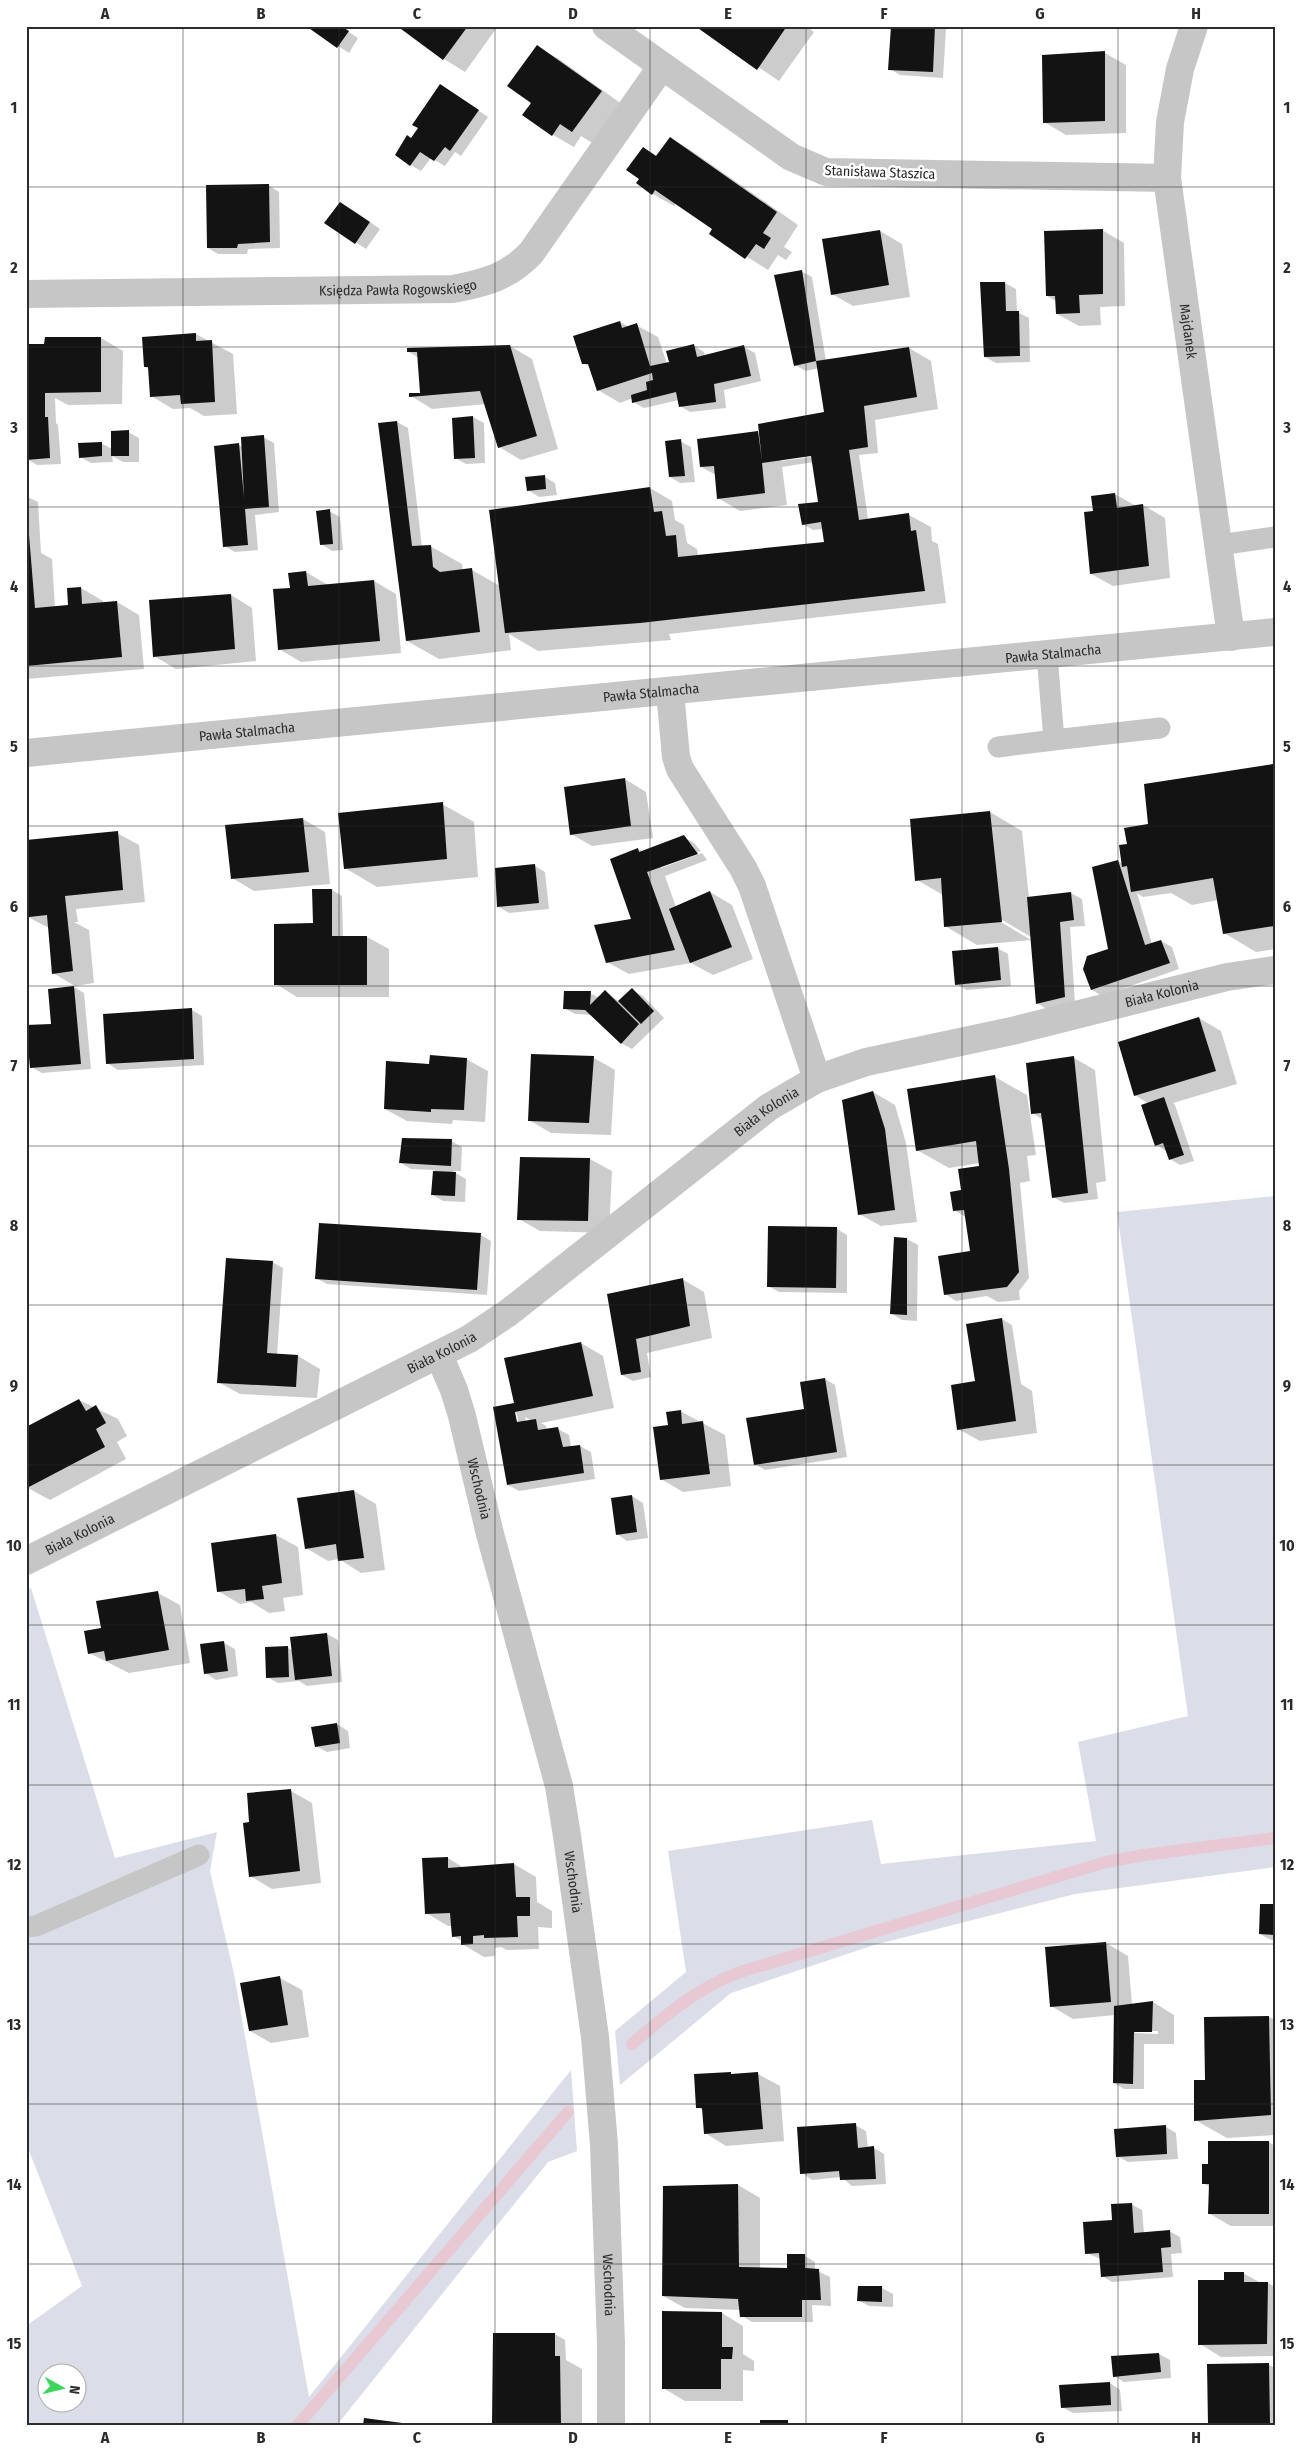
<svg xmlns="http://www.w3.org/2000/svg" width="1301" height="2451" font-family="'Fira Sans Condensed',sans-serif">
	<rect width="100%" height="100%" fill="#fff"/>
	<!-- green -->
	<path fill="#dbdee9" fill-rule="evenodd" d="M1275 1196V1867L1075 1894 874 1945 731 1993 620 2085 615 2031 686 1972 668 1851 872 1820 881 1864 1096 1841 1078 1742 1188 1716 1117 1212Z
		M31 1588 115 1858 217 1832 210 1871 234 1974 309 2397 571 2070 577 2151 548 2162 337 2425H26V2326L82 2286 26 2143V1590ZM48 2374H78V2404H48Z"/>
	<!-- shadow -->
	<path fill="#0003" fill-rule="evenodd" d="M340 26 358 38 349 53 309 27Z
		M399 26H498L465 72 444 59Z
		M697 26H806L814 32 779 81Z
		M892 26H941L946 29 943 78 900 75 890 69Z
		M537 47 559 59 623 105 594 144 581 136 574 147 553 135 532 103Z
		M1105 53 1126 65V133L1066 135 1044 122Z
		M451 92 488 117 461 156 455 152 445 166 431 158 421 171 411 165 412 139Z
		M670 138 692 151 798 225 784 247 792 252 786 260 778 255 768 270 711 234 713 229 676 203 674 206 653 194 641 179 643 148 657 156Z
		M268 185 279 192 280 248 248 249 247 254H218L208 248Z
		M351 209 380 229 366 249 326 223Z
		M1102 230 1124 243 1125 306 1100 307 1101 325 1079 326 1057 314 1056 301 1047 296Z
		M880 231 902 244 910 297 853 306 832 294Z
		M801 271 812 277 826 361 909 348 931 361 938 409 875 420 878 453 859 455 868 519 909 515 931 527 932 541 938 544 946 603 669 634 671 640 538 651 509 634 511 650 439 659 407 641 379 424 397 422 408 428 422 547 430 546 462 564 463 571 472 570 500 586 650 488 672 501 675 520 684 525 687 543 697 549 698 556 825 543 823 529 813 530 803 524 819 503 814 462 782 467 787 505 740 511 718 498 716 475 701 467 757 433 760 434 826 413 819 368 806 371 795 365ZM817 453 818 456 781 461V459Z
		M1005 283 1016 289 1017 312 1029 318 1030 362 996 363 985 357Z
		M620 322 629 327 636 325 658 337 667 364 693 345 704 352 705 356 744 347 755 353 761 381 724 390 726 408 690 412 680 406 679 400 644 408 633 402V398L620 403 598 390 590 367 583 363Z
		M196 334 233 354 237 414 204 416 190 408 173 409 151 396 149 369 145 367Z
		M101 338 123 351 122 404 68 405 55 398 56 423 58 425 61 464 37 465 27 459 44 346Z
		M510 346 532 359 558 449 521 460 499 447 486 404 432 409 411 396 421 394 419 358 409 352Z
		M473 417 484 423 485 463 466 464 455 458 453 419Z
		M128 432 139 438V462H123L112 456 113 462 91 463 80 457 101 443 112 449Z
		M263 437 274 443 279 512 255 515 258 550 235 552 224 546 239 445 242 447Z
		M680 441 691 447 695 482 680 483 670 477Z
		M545 477 555 483 557 495 539 497 528 490Z
		M1115 494 1136 506 1143 505 1165 518 1170 578 1113 586 1091 574 1094 512Z
		M26 496 38 502 41 553 52 559 55 608 70 606 81 588 103 601V603L117 602 139 615 144 669 26 679Z
		M329 511 340 517 343 550 332 551 321 544Z
		M306 572 328 585 374 581 396 594 401 653 301 662 279 649 291 589 290 574Z
		M231 595 252 608 256 661 176 669 154 656Z
		M1273 765 1275 766V949L1256 952 1224 933 1218 900 1192 905 1171 893 1143 897 1137 893 1152 944 1161 941 1172 947 1179 969 1102 996 1092 990 1109 949 1118 861 1123 864 1128 845 1149 825Z
		M625 779 646 792 653 838 592 846 571 834Z
		M442 804 474 822 478 877 377 887 345 868Z
		M990 812 1022 831 1029 898 1071 893 1082 899 1085 926 1070 927 1075 1003 1048 1010 1037 1003 1031 937 997 917 996 919 1031 940 977 945 945 926 943 895 917 880Z
		M303 819 325 832 330 884 254 891 232 878 227 826Z
		M117 833 139 845 145 902 76 909 78 922H74L89 930 94 983 75 986 53 973 49 928 26 916V841Z
		M684 837 694 843 701 851 661 866V868L702 853 707 860 665 876 676 907 710 892 732 905 753 959 713 975 691 963 629 974 607 962 633 920 638 849 643 852Z
		M535 866 545 872 549 909 509 913 499 907Z
		M332 890 342 896 343 937H367L389 949V997H297L276 984 313 924Z
		M997 948 1008 954 1011 986 967 990 956 984Z
		M74 987 84 993 91 1069 42 1073 31 1067Z
		M632 990 643 996 664 1018 632 1049 621 1043 593 1015 575 1014 564 1008 590 993 599 998 605 992 620 1002Z
		M192 1010 202 1016 204 1065 118 1070 107 1063Z
		M1199 1018 1221 1031 1237 1084 1173 1103 1175 1105 1194 1161 1180 1165 1170 1159 1167 1152 1157 1145 1149 1104 1135 1095Z
		M594 1058 615 1070 611 1135 551 1133 529 1120Z
		M1074 1058 1095 1070 1106 1181 1096 1183 1098 1199 1064 1203 1053 1197 1043 1120 1032 1113Z
		M466 1059 488 1071 485 1122 453 1120 452 1124 407 1121 385 1109 430 1065Z
		M995 1077 1027 1095 1036 1155 1027 1156 1030 1181 1020 1183 1029 1278 1019 1291 1020 1300 998 1302 987 1296 956 1301 945 1294 971 1252 967 1218 954 1210 963 1191 981 1167 980 1163 949 1168 917 1150Z
		M873 1092 895 1105 906 1143 917 1222 881 1226 859 1214Z
		M451 1141 462 1147 461 1171H452L466 1179 465 1202 443 1201 433 1195 435 1170 411 1169 401 1163Z
		M590 1159 612 1171 609 1233 540 1231 519 1219Z
		M837 1229 847 1235V1293L779 1292 768 1286Z
		M481 1235 491 1241 487 1295 327 1284 316 1278Z
		M907 1239 918 1245 917 1321 902 1320 892 1314Z
		M272 1262 283 1268 277 1355 298 1356 320 1369 317 1398 240 1394 218 1382Z
		M682 1279 704 1292 712 1338 647 1353 651 1377 633 1381 622 1375 617 1343Z
		M1002 1319 1012 1325 1021 1384 1032 1391 1037 1433 980 1441 958 1429Z
		M581 1343 603 1356 614 1408 541 1423 546 1426 547 1430 558 1429 569 1435 571 1447 580 1446 591 1452 595 1479 519 1491 508 1485 495 1408 515 1404 506 1359ZM514 1411H516L520 1428H517ZM525 1417 532 1421 526 1422Z
		M825 1379 835 1385 847 1457 765 1470 755 1464 805 1410Z
		M79 1400 118 1419 127 1436 117 1442 126 1459 50 1500 26 1487V1428Z
		M680 1411 725 1435 731 1486 683 1492 661 1479 670 1426Z
		M354 1491 376 1504 385 1570 361 1573 339 1559 328 1561 306 1548Z
		M632 1496 643 1503 648 1538 627 1541 617 1534Z
		M276 1535 298 1547 303 1595 283 1598 285 1611 269 1613 251 1602 240 1604 218 1591 212 1544Z
		M158 1593 180 1605 190 1663 129 1673 89 1653Z
		M327 1634 338 1640 342 1682 307 1686 299 1681 278 1683 267 1677 287 1647 293 1651Z
		M224 1643 235 1649 238 1676 216 1680 205 1673Z
		M337 1724 348 1731 350 1748 327 1752 316 1746Z
		M291 1791 312 1803 321 1883 272 1889 250 1876V1823Z
		M448 1858 464 1868 514 1864 536 1877 537 1902 552 1911V1928L538 1927 539 1949 507 1950 501 1947 495 1948V1956L484 1957 462 1944V1941L453 1936 452 1926H448L426 1913Z
		M1275 1906V1940H1271L1260 1934Z
		M1106 1943 1128 1956 1132 2005 1153 2002 1174 2015V2044H1144V2089H1124L1114 2083 1115 2015 1073 2019 1051 2006ZM1135 2031H1158V2034L1135 2033Z
		M280 1978 302 1990 309 2037 271 2043 250 2031Z
		M1269 2017 1275 2020V2135L1227 2138 1195 2120 1206 2081 1205 2018Z
		M758 2074 780 2086 784 2141 726 2146 705 2133 703 2110 697 2107Z
		M855 2125 866 2131 868 2148H874L884 2154 886 2184 852 2186 841 2177 812 2180 802 2173Z
		M1166 2127 1176 2133 1178 2159 1128 2162 1117 2156Z
		M1269 2142 1275 2146V2226H1231L1210 2214V2187L1203 2183 1209 2165Z
		M738 2185 760 2198V2269H789L805 2256 815 2262V2270L830 2277 831 2306 812 2305 813 2322H752L742 2316 741 2310 685 2308 663 2296 664 2187Z
		M1131 2204 1142 2210 1144 2233 1169 2231 1180 2237 1182 2253 1171 2254 1173 2277 1112 2282 1102 2276 1101 2259 1086 2253 1113 2221Z
		M1243 2273 1261 2283H1268L1275 2287V2356L1221 2357 1200 2344Z
		M859 2287 882 2288 893 2294V2307L869 2306 858 2300Z
		M722 2313 743 2326V2354L754 2361V2371L743 2370V2401H685L663 2388Z
		M555 2334 565 2340 566 2360 582 2369V2425H493Z
		M1159 2354 1170 2360 1171 2378 1124 2382 1114 2376Z
		M1269 2365 1275 2368V2425H1209Z
		M1110 2383 1120 2390 1122 2411 1073 2413 1062 2407Z"/>
	<g fill="none" stroke-linecap="round" stroke-linejoin="round">
		<!-- stream -->
		<path stroke="#e7c8d3" stroke-width="12" d="M632 2044C667 2014 696 1989 740 1972L1106 1862 1144 1855 1275 1838
			M298 2425 568 2112"/>
	</g>
	<!-- building -->
	<path fill="#131313" d="M306 26H341L349 31 337 48Z
		M397 26H468L443 60Z
		M695 26H787L757 70Z
		M891 26H935L933 72 888 70Z
		M537 45 602 91 572 132 560 124 552 136 522 115 531 103 507 86Z
		M1105 51V121L1043 123 1042 55Z
		M440 84 479 110 450 151 445 147 434 161 420 152 410 166 395 155 407 135 411 138 418 128 412 125Z
		M670 137 777 212 763 233 771 238 764 249 756 244 745 259 709 234 712 229 655 190 652 195 636 183 639 179 626 170 643 147 656 156Z
		M269 184 270 242 238 244 237 248H207L206 185Z
		M340 202 370 222 355 244 324 223Z
		M1103 229V294L1079 295 1080 313 1056 314 1055 296H1046L1044 231Z
		M880 230 889 285 831 295 822 239Z
		M802 270 816 361 794 366 774 275Z
		M980 282H1005L1006 311H1019L1020 356 984 357Z
		M620 321 622 328 637 323 650 366 669 362 666 351 694 344 697 357 744 345 751 376 714 384 716 402 679 407 676 392 632 403 631 395 647 390 646 382 653 380 652 373 597 391 588 364H582L573 336Z
		M196 333V341L212 340 215 402 181 404 180 395 150 397 148 367H144L142 337Z
		M45 337H101V392L45 393V417H48L50 458 26 460V344H44Z
		M510 345 537 436 498 448 480 391 409 397V393H420L417 352H407V348Z
		M909 347 917 397 864 406 868 447 849 450 859 520 909 513 911 531 916 530 925 591 640 623 505 633 489 510 650 487 654 512 662 511 666 536 676 535 678 557 824 542 821 522 802 525 798 504 818 502 811 456 762 463 765 493 717 499 714 466 700 467 697 439 758 431 762 461 758 424 824 412 816 361Z
		M473 416 475 458 454 459 452 418Z
		M397 421 412 546 431 545 433 567 440 572 472 568 480 632 406 641 378 423Z
		M129 430V456H111V431Z
		M264 435 269 507 245 509 248 545 223 547 214 446 239 443 244 498 241 437Z
		M681 439 685 476 669 477 665 441Z
		M102 442V456L79 458 78 443Z
		M545 475 546 489 527 491 525 477Z
		M1115 493 1117 508 1143 504 1149 566 1090 574 1084 512 1093 511 1091 496Z
		M26 498 35 608 68 605 67 588 81 587 82 604 117 601 122 657 26 666Z
		M330 509 333 544 320 545 316 511Z
		M306 571 308 586 374 580 380 641 278 650 273 589 290 588 288 573Z
		M231 594 235 649 153 657 149 600Z
		M1273 764 1274 926 1223 934 1213 878 1131 892 1127 866 1122 867 1119 845 1127 844 1124 828 1148 824 1144 784Z
		M625 778 631 826 570 835 564 787Z
		M443 802 447 859 344 869 338 813Z
		M990 811 1002 922 944 927 941 878 915 881 910 819Z
		M303 818 309 872 231 879 225 825Z
		M118 831 123 890 65 896 73 971 52 974 47 915 29 917 28 912H26V840Z
		M684 835 698 854 647 872 675 950 606 963 594 925 631 919 610 859 638 848 639 852Z
		M1118 860 1145 945 1161 940 1170 963 1091 990 1083 969 1087 956 1108 949 1092 867Z
		M535 864 539 903 497 907 495 868Z
		M312 889H332V936H367V985H274V924L313 923Z
		M710 891 732 947 690 963 669 909Z
		M1071 892 1074 920 1060 922 1065 997 1036 1004 1027 897Z
		M998 947 1001 980 955 985 952 951Z
		M74 986 81 1064 30 1068 26 1025 51 1024 48 989Z
		M632 988 654 1011 641 1024 618 1001Z
		M605 990 639 1024 621 1044 585 1010 563 1009 564 991H591L590 1005Z
		M192 1008 194 1059 106 1064 103 1014Z
		M1199 1017 1216 1071 1134 1096 1118 1042Z
		M531 1054 594 1056 589 1123 528 1121Z
		M430 1055 467 1058 464 1110 431 1109V1112L384 1109 386 1061 429 1064Z
		M1074 1056 1088 1193 1052 1198 1041 1113 1031 1114 1026 1063Z
		M995 1075 1009 1169 1019 1272 1007 1287 944 1295 938 1256 970 1251 964 1210 953 1211 950 1192 961 1190 958 1169 979 1166 976 1141 916 1151 907 1089Z
		M873 1091 885 1129 895 1210 858 1215 842 1100Z
		M1164 1097 1184 1155 1169 1160 1163 1143 1155 1146 1141 1105Z
		M402 1138 452 1139 451 1166 399 1163Z
		M520 1157 590 1158 588 1221 517 1220Z
		M433 1171 456 1172 455 1196 431 1195Z
		M319 1223 481 1233 477 1290 315 1279Z
		M768 1226 837 1227 836 1288 767 1287Z
		M894 1237 907 1238V1315L890 1314Z
		M226 1258 273 1261 267 1353 298 1355 296 1387 217 1383Z
		M683 1278 690 1326 636 1339 641 1372 621 1375 607 1294Z
		M1002 1318 1016 1421 957 1430 951 1385 975 1381 966 1324Z
		M581 1342 593 1396 515 1412 517 1422 536 1419 538 1430 558 1427 563 1447 580 1445 584 1473 507 1485 493 1407 514 1403 504 1358Z
		M825 1378 837 1452 754 1465 746 1418 804 1409 800 1382Z
		M79 1399 86 1411 96 1405 106 1423 96 1429 105 1447 27 1488 26 1427Z
		M681 1410 682 1424 703 1421 710 1474 660 1480 653 1427 668 1425 666 1412Z
		M354 1490 364 1558 338 1561 336 1544 305 1549 297 1498Z
		M632 1495 637 1532 616 1535 611 1498Z
		M276 1534 282 1583 262 1586 264 1599 246 1601 245 1589 217 1592 211 1543Z
		M158 1591 169 1650 106 1661 104 1651 88 1654 84 1631 101 1628 96 1601Z
		M327 1633 332 1676 295 1680 290 1637Z
		M224 1641 228 1671 204 1674 200 1644Z
		M288 1646 289 1677 266 1678 265 1647Z
		M337 1723 340 1743 315 1747 311 1727Z
		M291 1789 300 1871 249 1877 243 1823 249 1822 247 1793Z
		M448 1857V1868L514 1863 516 1897H530V1916H517L518 1937 484 1938V1935L473 1936V1944L461 1945V1936L452 1937 450 1913 425 1914 422 1858Z
		M1260 1904H1275V1935L1259 1934Z
		M1106 1942 1111 2002 1050 2007 1045 1947Z
		M280 1976 288 2025 249 2031 240 1983Z
		M1153 2001 1152 2032H1134L1133 2084 1113 2083 1114 2006Z
		M1269 2016 1271 2115 1194 2121V2080H1205L1204 2017Z
		M731 2072V2074L758 2072 763 2129 704 2134 702 2108H696L694 2074Z
		M856 2123 858 2148 874 2146 876 2179 840 2180 839 2171 800 2174 797 2127Z
		M1166 2125 1167 2154 1116 2157 1114 2129Z
		M1208 2141H1269V2214H1208L1209 2184H1202V2164H1208Z
		M738 2184 739 2267 787 2268V2254H805V2268L819 2269 821 2300H802V2317H740L738 2299 662 2296 663 2186Z
		M1132 2203 1134 2233 1170 2230 1171 2247 1161 2248 1163 2272 1101 2277 1099 2253 1085 2254 1083 2222 1112 2220 1111 2204Z
		M1224 2272H1244V2282H1268L1267 2344 1198 2345V2280H1224Z
		M858 2286H882V2302L857 2301Z
		M662 2311 722 2312V2347H733L732 2359H721V2389H662Z
		M493 2333H555V2356H560L561 2425H492Z
		M1159 2353 1161 2372 1113 2377 1111 2356Z
		M1269 2363 1270 2425H1208L1207 2364Z
		M1110 2382 1111 2405 1061 2408 1059 2385Z
		M364 2418 410 2424V2425H363Z
		M760 2420H788V2425H760Z"/>
	<g fill="none" stroke-linecap="round" stroke-linejoin="round">
		<!-- service -->
		<path stroke="#c6c6c6" stroke-width="21" d="M1219 545 1275 537
			M1047 655 1054 740 1160 728
			M998 747 1054 740
			M26 1927 36 1926 199 1855"/>
		<!-- minor -->
		<g stroke="#c6c6c6" stroke-width="28">
			<path d="M606 26 791 157 826 172 1167 178"/>
			<path id="s1" d="M1194 26 1180 69 1170 122 1167 178 1231 637"/>
			<path id="s2" d="M26 294 453 289C485 283 508 277 531 253L662 66"/>
			<path d="M670 692 676 757 680 769 743 868 752 886 817 1079"/>
			<path id="s3" d="M439 1355 454 1390 462 1416 490 1534 559 1786 567 1836 595 2037 604 2145 611 2344V2425"/>
			<path id="s4" d="M26 1561 469 1339 508 1313 769 1107 817 1079 866 1062 1012 1031 1227 977 1275 970"/>
		</g>
		<!-- tertiary -->
		<path stroke="#c6c6c6" stroke-width="28" id="s5" d="M26 753 1275 632"/>
	</g>
	<!-- grid -->
	<path fill="none" stroke="#2c2c2c" stroke-width="1" stroke-opacity="0.55" d="M183 26V2425M339 26V2425M495 26V2425M650 26V2425M806 26V2425M962 26V2425M1118 26V2425M26 187H1275M26 347H1275M26 507H1275M26 666H1275M26 826H1275M26 986H1275M26 1146H1275M26 1305H1275M26 1465H1275M26 1625H1275M26 1785H1275M26 1944H1275M26 2104H1275M26 2264H1275"/>
	<g text-anchor="middle" stroke-width="5" stroke-linejoin="round" paint-order="stroke">
		<!-- street labels -->
		<g font-size="14" fill="#2c2c2c" stroke="#fff">
			<text transform="translate(880 172) rotate(2)" y="5">Stanisława Staszica</text>
			<text dy="5" stroke="none"><textPath href="#s2" startOffset="372">Księdza Pawła Rogowskiego</textPath></text>
			<text dy="5" stroke="none"><textPath href="#s1" startOffset="310">Majdanek</textPath></text>
			<text dy="5" stroke="none"><textPath href="#s5" startOffset="1032">Pawła Stalmacha</textPath></text>
			<text dy="5" stroke="none"><textPath href="#s5" startOffset="628">Pawła Stalmacha</textPath></text>
			<text dy="5" stroke="none"><textPath href="#s5" startOffset="222">Pawła Stalmacha</textPath></text>
			<text dy="5" stroke="none"><textPath href="#s4" startOffset="1286">Biała Kolonia</textPath></text>
			<text dy="5" stroke="none"><textPath href="#s4" startOffset="870">Biała Kolonia</textPath></text>
			<text dy="5" stroke="none"><textPath href="#s4" startOffset="465">Biała Kolonia</textPath></text>
			<text dy="5" stroke="none"><textPath href="#s3" startOffset="140">Wschodnia</textPath></text>
			<text dy="5" stroke="none"><textPath href="#s4" startOffset="60">Biała Kolonia</textPath></text>
			<text dy="5" stroke="none"><textPath href="#s3" startOffset="545">Wschodnia</textPath></text>
			<text dy="5" stroke="none"><textPath href="#s3" startOffset="950">Wschodnia</textPath></text>
		</g>
	</g>
	<!-- border -->
	<rect width="1301" height="2451" fill="none" stroke="#ffffff" stroke-width="55"/>
	<!-- north arrow -->
	<g transform="translate(62 2388) rotate(98)"><circle r="24" fill="#ffffff" stroke="#ababab"/>
	<path d="M0-4L9 19L0 12L-9 19Z" fill="#3dd55b"/>
	<text y="-8" font-size="14" font-weight="bold" text-anchor="middle" fill="#2c2c2c">N</text>
	</g>
	<rect x="28" y="28" width="1246" height="2396" fill="none" stroke="#2c2c2c" stroke-width="2"/>
	<g font-size="16" text-anchor="middle" font-weight="bold" fill="#2c2c2c">
		<text x="105" y="19">A</text>
		<text x="261" y="19">B</text>
		<text x="417" y="19">C</text>
		<text x="573" y="19">D</text>
		<text x="728" y="19">E</text>
		<text x="884" y="19">F</text>
		<text x="1040" y="19">G</text>
		<text x="1196" y="19">H</text>
		<text x="14" y="113">1</text>
		<text x="1287" y="113">1</text>
		<text x="14" y="273">2</text>
		<text x="1287" y="273">2</text>
		<text x="14" y="433">3</text>
		<text x="1287" y="433">3</text>
		<text x="14" y="592">4</text>
		<text x="1287" y="592">4</text>
		<text x="14" y="752">5</text>
		<text x="1287" y="752">5</text>
		<text x="14" y="912">6</text>
		<text x="1287" y="912">6</text>
		<text x="14" y="1071">7</text>
		<text x="1287" y="1071">7</text>
		<text x="14" y="1231">8</text>
		<text x="1287" y="1231">8</text>
		<text x="14" y="1391">9</text>
		<text x="1287" y="1391">9</text>
		<text x="14" y="1551">10</text>
		<text x="1287" y="1551">10</text>
		<text x="14" y="1710">11</text>
		<text x="1287" y="1710">11</text>
		<text x="14" y="1870">12</text>
		<text x="1287" y="1870">12</text>
		<text x="14" y="2030">13</text>
		<text x="1287" y="2030">13</text>
		<text x="14" y="2190">14</text>
		<text x="1287" y="2190">14</text>
		<text x="14" y="2349">15</text>
		<text x="1287" y="2349">15</text>
		<text x="105" y="2443">A</text>
		<text x="261" y="2443">B</text>
		<text x="417" y="2443">C</text>
		<text x="573" y="2443">D</text>
		<text x="728" y="2443">E</text>
		<text x="884" y="2443">F</text>
		<text x="1040" y="2443">G</text>
		<text x="1196" y="2443">H</text>
	</g>
</svg>
